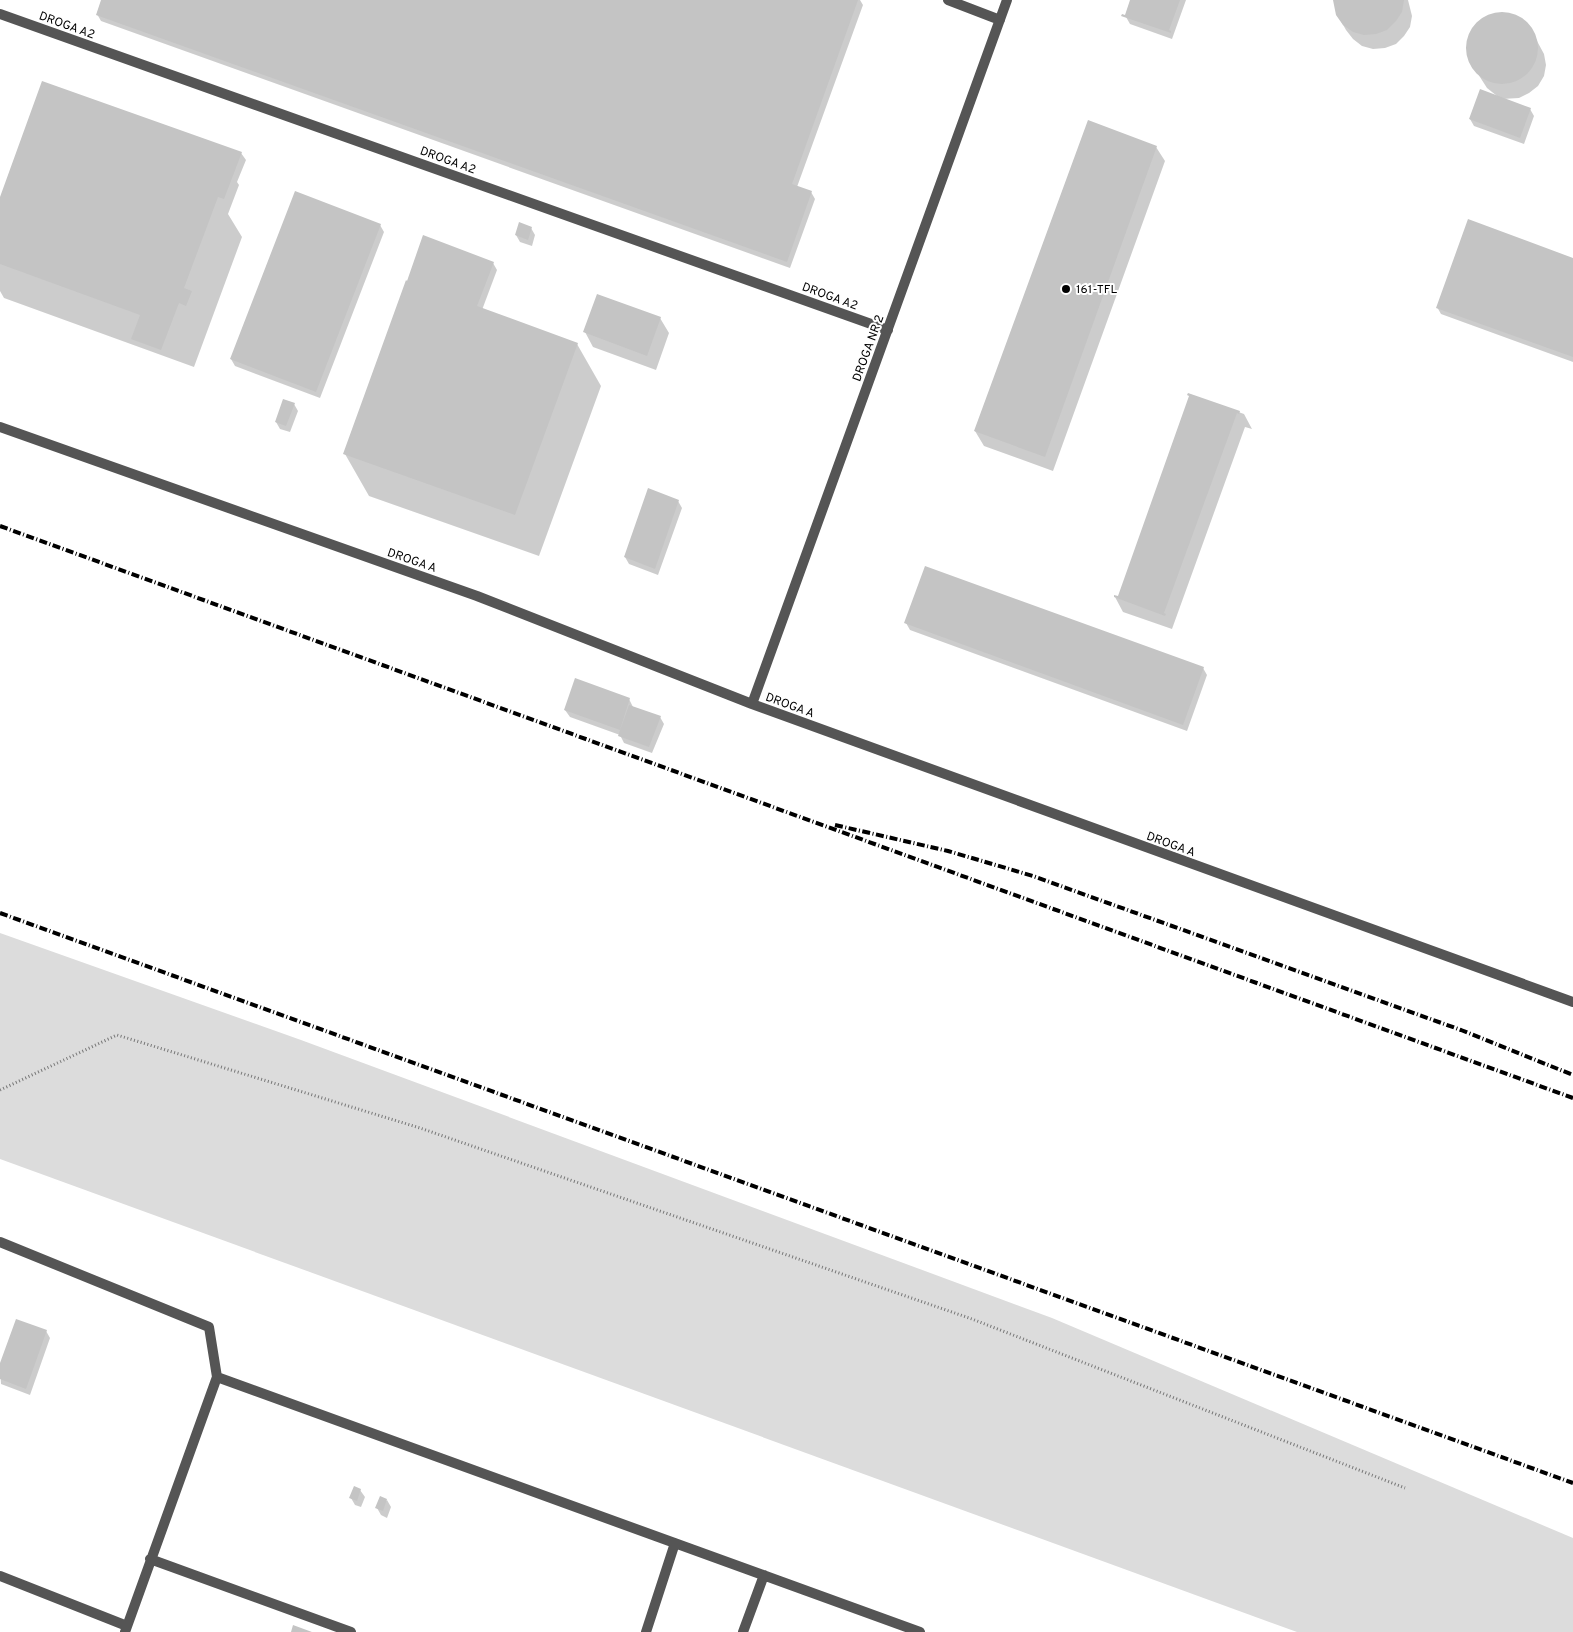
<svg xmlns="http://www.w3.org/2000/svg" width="1573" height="1632" font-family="Overpass,sans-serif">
	<rect width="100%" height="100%" fill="#fff"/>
	<!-- green -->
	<path fill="#dcdcdc" d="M0 933 301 1040 1052 1318 1573 1538V1632H1297L0 1159Z"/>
	<!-- shadow -->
	<path fill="#0003" d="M102 0H860L863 5 797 187 811 192 815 199 790 268 101 21 97 14Z
		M1132 0H1186L1172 39 1130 24 1126 17Z
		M1334 0H1408L1412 16 1410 27 1404 36 1396 44 1385 48 1373 49 1362 46 1353 39 1346 30 1337 14Z
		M1501 13 1512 15 1522 20 1530 28 1544 54 1546 65 1544 76 1538 86 1529 93 1519 98 1502 99 1530 109 1534 116 1524 144 1474 126 1470 119 1497 96 1487 88 1471 63 1467 52 1468 41 1473 30 1481 21 1490 16Z
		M1156 147 1165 161 1053 471 984 446 975 431Z
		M241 153 246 160 237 182 239 185 228 214 242 237 194 367 4 298 0 291V201Z
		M380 225 384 232 320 398 235 366 231 359Z
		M531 228 535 235 532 246 520 242 516 235Z
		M1573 259V362L1441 314 1437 307Z
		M493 263 497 270 482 310 577 344 601 386 539 556 369 496 345 454Z
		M660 318 669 333 656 370 593 347 585 332Z
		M1189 394 1244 414 1252 429 1245 427 1172 629 1123 612 1115 597 1118 598 1190 398Z
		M294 404 298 411 290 432 280 429 276 422Z
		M678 501 682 508 658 575 629 564 625 557Z
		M906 623 1203 668 1207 675 1187 731 910 630Z
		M629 699 633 707 660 717 664 724 652 753 624 743 620 735 570 717 565 710Z
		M46 1331 50 1338 30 1395 1 1384 0 1367Z
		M360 1490 365 1497 361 1507 355 1505 351 1498Z
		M387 1500 391 1507 387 1518 381 1515 377 1508Z"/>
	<!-- building -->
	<path fill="#c4c4c4" d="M101 0H858L792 184 812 191 787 262 96 15Z
		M1130 0H1180L1169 30 1171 31V33L1121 16 1122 14 1125 15Z
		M1333 0H1404L1402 12 1396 21 1387 30 1376 34 1364 35 1353 32 1343 25 1336 15Z
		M1466 48a36 36 0 1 1 72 0a36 36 0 1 1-72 0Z
		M42 81 242 152 224 199 218 197 184 288 192 291 186 306 179 303 161 350 131 339 140 315 0 264V197Z
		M1480 89 1531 108 1520 138 1469 119Z
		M1088 120 1157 146 1045 457 974 431Z
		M295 191 381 224 316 392 230 359Z
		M1468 219 1573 258V357L1436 308Z
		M519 222 532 227 528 240 515 235Z
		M423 235 494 262 477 306 578 343 515 515 343 454 406 280 407 281Z
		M597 294 661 317 647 356 583 332Z
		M1188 393 1240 411 1239 414 1237 413 1164 613 1166 614 1165 616 1114 597V595L1118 596 1189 396 1187 395Z
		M283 399 295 403 286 426 275 422Z
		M648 488 679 500 655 569 624 557Z
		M925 566 1204 667 1183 725 904 623Z
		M575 678 630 698 620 730 564 710Z
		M629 705 661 716 649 747 618 736Z
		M16 1319 47 1330 26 1389 0 1379V1363Z
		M354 1486 361 1489 357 1501 349 1498Z
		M380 1496 387 1499 383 1511 375 1508Z
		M293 1625 312 1632H291Z"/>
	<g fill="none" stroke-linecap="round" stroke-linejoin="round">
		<!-- path -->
		<path stroke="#777" stroke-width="3" stroke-dasharray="1 2.5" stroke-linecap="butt" d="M0 1090 117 1035 420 1128 972 1319 1405 1488"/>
		<!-- service -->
		<path stroke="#555" stroke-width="10" d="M948 0 1000 20
			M0 14 888 330
			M0 427 477 596 752 704 1573 1002
			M752 704 1007 0
			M0 1242 209 1327 217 1377
			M150 1559 351 1632
			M0 1576 127 1626
			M125 1632 217 1377 920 1632
			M646 1632 675 1543
			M743 1632 764 1575"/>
		<!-- rail -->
		<path stroke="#000" stroke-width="4" stroke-dasharray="8 2.5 1 2.5" stroke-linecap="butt" d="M0 526 1573 1098
			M835 825 948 851 1033 876 1461 1030 1573 1075
			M0 913 1573 1483"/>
	</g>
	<!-- markers -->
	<circle fill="#000" stroke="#fff" stroke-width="2" cx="1066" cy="289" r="5"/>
	<g text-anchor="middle" stroke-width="4" stroke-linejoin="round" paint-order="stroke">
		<!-- street labels -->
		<g font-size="12" fill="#000" stroke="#fff">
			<text transform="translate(67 25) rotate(20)" y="4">DROGA A2</text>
			<text transform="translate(448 160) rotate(20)" y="4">DROGA A2</text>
			<text transform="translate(830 296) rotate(20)" y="4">DROGA A2</text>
			<text transform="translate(868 348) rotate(-70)" y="4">DROGA NR 2</text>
			<text transform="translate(412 560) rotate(19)" y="4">DROGA A</text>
			<text transform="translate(790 705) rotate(20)" y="4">DROGA A</text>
			<text transform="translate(1171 844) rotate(20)" y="4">DROGA A</text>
		</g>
		<!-- poi labels -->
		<g font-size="12" fill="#000" stroke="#fff" text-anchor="start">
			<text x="1076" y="293">161-TFL</text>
		</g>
	</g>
</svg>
